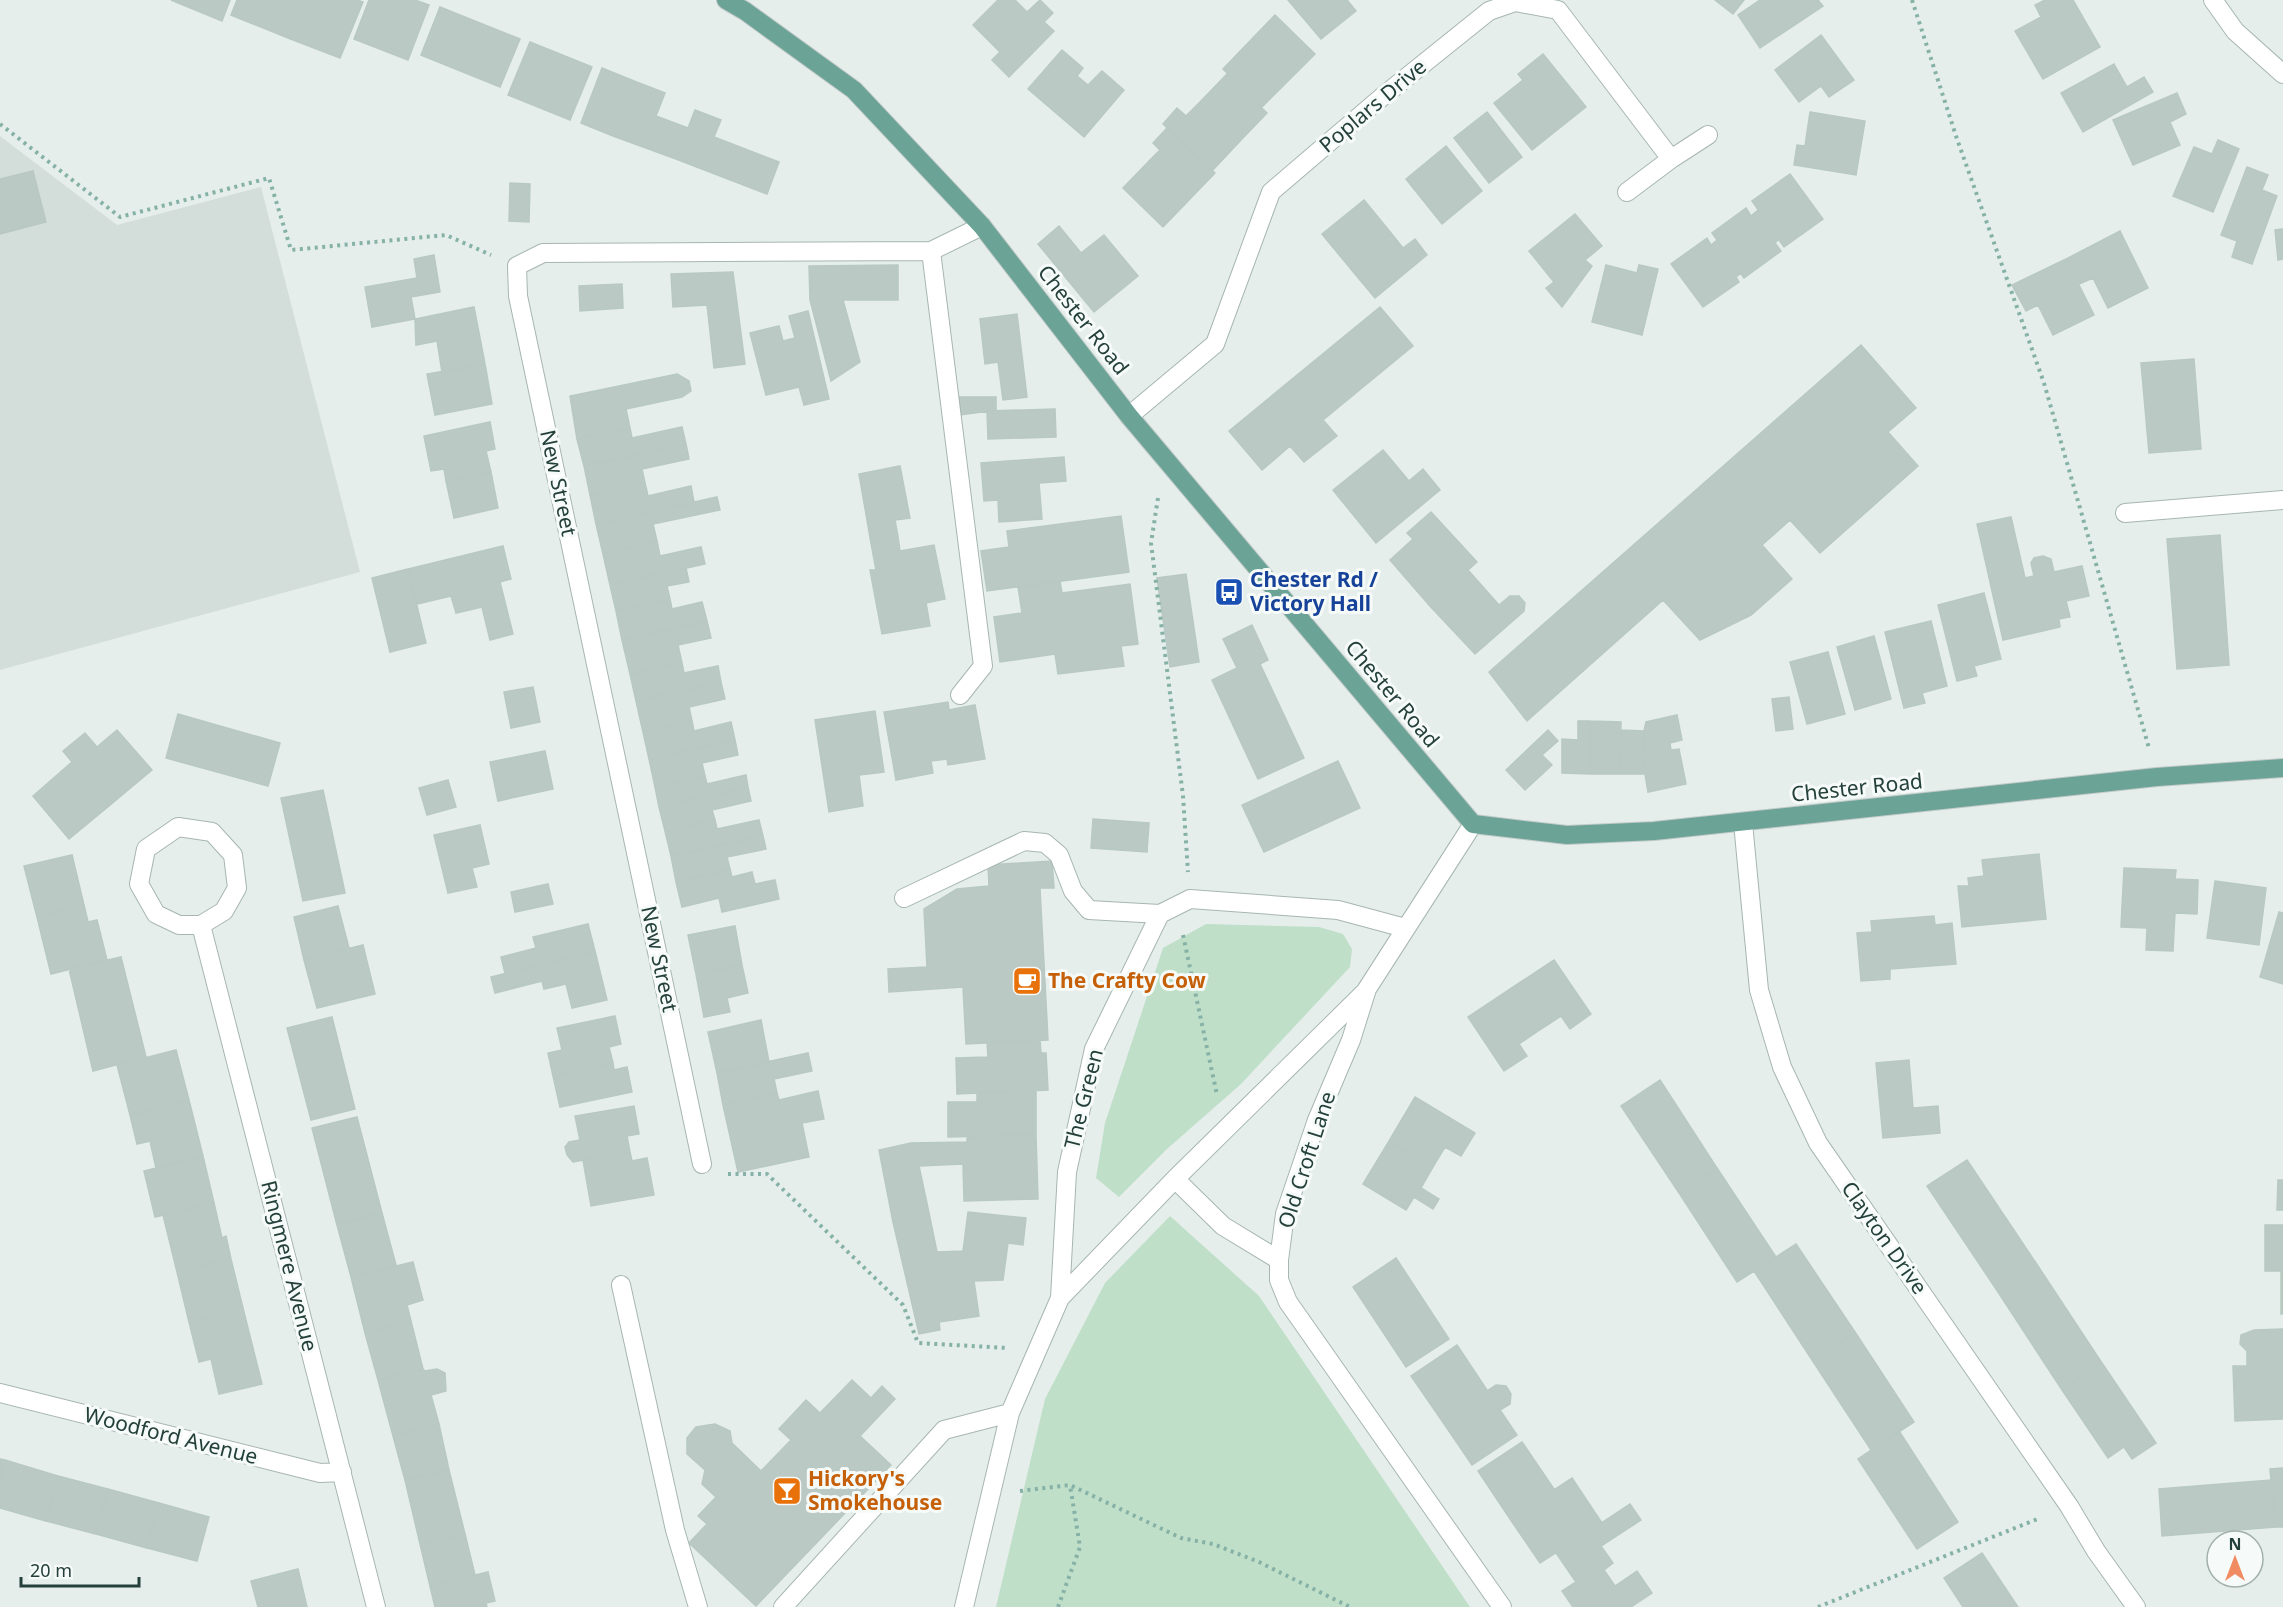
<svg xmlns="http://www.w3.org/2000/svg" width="2283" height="1607" font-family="'Noto Sans',sans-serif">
	<rect width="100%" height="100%" fill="#e5eeeb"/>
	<!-- built -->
	<path fill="#d3deda" d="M0 136 117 225 261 187 360 572 0 670Z"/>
	<!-- green -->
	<path fill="#bfdfc9" d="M1206 924 1319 927 1343 934 1352 949 1350 967 1241 1084 1167 1149 1119 1197 1096 1178 1105 1123 1163 948Z
		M1170 1216 1259 1296 1470 1607H996L1045 1399 1105 1283Z"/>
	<!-- building -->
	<path fill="#bbc9c4" stroke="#b8c8c2" stroke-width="1.5" d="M171 0H230L222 21Z
		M237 0H303L288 38 231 15Z
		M303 0H357L363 2 340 58 288 38Z
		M369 0H415L429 5 408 60 354 39Z
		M998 0H1015L1027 12 1040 0 1053 13 1044 22 1054 31 1009 77 992 60 1000 52 973 25Z
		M1288 0H1347L1356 11 1321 39Z
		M1715 0H1744L1733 14Z
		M1760 0H1818L1823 6 1760 48 1738 15Z
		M2045 0H2073L2100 47 2043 79 2015 31 2041 17 2035 5Z
		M440 7 520 39 500 87 421 55Z
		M1275 15 1315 54 1262 107 1223 69Z
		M1821 35 1854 80 1829 97 1821 86 1799 102 1775 70Z
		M530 42 592 67 570 120 508 95Z
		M1062 50 1083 68 1077 76 1088 85 1102 71 1124 90 1084 137 1028 89Z
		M1543 54 1586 107 1532 150 1494 103 1523 80 1518 74Z
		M2114 64 2127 87 2144 77 2153 92 2083 132 2061 93Z
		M602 68 634 81 613 136 581 123Z
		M1227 74 1267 113 1241 140 1200 102Z
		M634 81 665 93 656 116 688 128 676 159 613 136Z
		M2177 93 2186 114 2170 122 2180 145 2133 165 2113 120Z
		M1200 102 1241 140 1212 171 1163 124 1177 108 1186 116Z
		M695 110 721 120 714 137 779 162 767 194 676 159Z
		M1487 112 1522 157 1489 183 1454 138Z
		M1810 112 1865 121 1856 175 1794 165 1797 145 1805 146Z
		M1167 128 1215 173 1189 200 1149 161 1160 150 1153 143Z
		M2218 140 2239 149 2213 212 2173 196 2194 147 2212 154Z
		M1446 146 1482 191 1442 224 1406 179Z
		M1149 161 1189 200 1163 227 1123 188Z
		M2247 167 2268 175 2262 190 2277 196 2252 264 2232 257 2237 241 2221 235Z
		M33 171 46 222 0 234V179Z
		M1790 174 1823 219 1784 247 1752 201Z
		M510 183 530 184 529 222 509 221Z
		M1364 200 1391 233 1350 268 1322 234Z
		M1746 208 1751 216 1758 210 1779 239 1775 243 1781 251 1744 278 1712 233Z
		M1575 214 1602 246 1585 260 1592 266 1562 307 1546 288 1554 282 1529 251Z
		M1059 226 1081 253 1104 235 1138 276 1094 312 1038 244Z
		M2283 229V259L2278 260 2275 230Z
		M2120 231 2148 288 2108 308 2093 278 2079 284 2066 259Z
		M1391 233 1403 248 1415 239 1427 255 1375 298 1350 268Z
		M1707 238 1711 245 1717 240 1741 273 1736 277 1739 282 1703 307 1671 264Z
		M434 255 440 292 411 297 415 319 372 327 365 287 417 278 414 259Z
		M2066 259 2094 315 2053 335 2038 305 2026 311 2012 285Z
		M898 265V300H843L860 362 831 381 810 300 809 266Z
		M1606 265 1637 273 1639 265 1658 269 1642 335 1592 322Z
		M733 272 745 364 714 368 707 305 673 307 671 274Z
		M622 284 623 308 580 311 579 286Z
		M474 307 485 364 442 372 437 341 416 345 415 319Z
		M1380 307 1413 346 1323 420 1337 436 1304 462 1290 446 1262 470 1229 431Z
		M808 311 829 399 804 405 799 387 766 395 750 333 779 326 783 341 795 338 789 316Z
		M1017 314 1027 397 1003 400 998 362 985 364 980 319Z
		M1861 345 1916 408 1888 432 1918 466 1820 553 1790 520 1762 545 1792 579 1751 615 1700 640 1663 600 1527 721 1489 672Z
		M2194 359 2201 449 2149 453 2141 363Z
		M485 364 492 404 435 415 427 374Z
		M677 374 689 381 691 391 682 397 626 409 630 428 577 439 570 396Z
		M959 397H996V410L960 415Z
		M1055 409 1056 437 988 439 987 411Z
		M490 422 495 449 486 451 491 472 446 481 444 469 431 471 424 436Z
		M682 427 686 444 584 466 577 439 630 428 632 438Z
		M686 444 689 459 642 469 645 483 590 495 584 466Z
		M1383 450 1409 481 1423 469 1440 490 1376 543 1333 490Z
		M1064 457 1066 481 1039 483 1042 519 999 522 998 500 984 501 981 463Z
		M900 466 910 518 895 520 898 537 871 543 859 474Z
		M491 472 498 508 454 518 446 481Z
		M645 483 648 496 691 486 694 502 596 524 590 495Z
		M717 497 720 510 653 524 657 541 603 554 596 524Z
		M1431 512 1477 562 1429 605 1390 560 1413 539 1407 533Z
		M1121 516 1129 572 987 591 981 551 1009 547 1007 531Z
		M2011 517 2025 578 2034 576 2031 563 2034 558 2043 556 2051 559 2054 572 2082 566 2089 596 2066 601 2070 617 2059 619 2060 627 2003 640 1977 524Z
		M2220 535 2229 665 2177 669 2167 539Z
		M898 537 900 551 934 545 945 599 926 603 930 626 882 634 870 570H876L871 543Z
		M657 541 660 556 701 547 705 564 610 585 603 554Z
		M503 546 511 579 500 582 513 634 490 640 482 607 456 613 451 596 417 604 408 569Z
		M686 568 689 582 667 586 670 599 616 611 610 585Z
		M408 569 426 643 390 652 372 578Z
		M1468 570 1499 605 1510 596H1519L1525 603 1524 611 1475 654 1429 605Z
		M1186 574 1199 662 1170 667 1157 578Z
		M1060 581 1062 593 1130 584 1138 644 1121 646 1124 666 1058 674 1055 654 1000 662 994 617 1022 613 1018 587Z
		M1984 593 2001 659 1974 666 1977 676 1957 681 1938 605Z
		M670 599 672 609 702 602 707 621 622 640 616 611Z
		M707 621 711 638 678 645 682 663 630 674 622 640Z
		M1931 621 1947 686 1922 693 1925 703 1904 708 1885 632Z
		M1252 625 1268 660 1260 664 1304 758 1258 779 1212 680 1237 668 1223 639Z
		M1874 636 1891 699 1855 710 1837 647Z
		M1828 652 1845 714 1807 724 1790 662Z
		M682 663 684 673 718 666 721 682 636 701 630 674Z
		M721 682 725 699 689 707 692 721 643 732 636 701Z
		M533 687 540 722 511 728 504 692Z
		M1789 697 1793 729 1776 731 1772 699Z
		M948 702 949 710 975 705 985 759 948 765 947 759 931 761 933 773 896 780 884 712Z
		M875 711 884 772 859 775 863 806 829 812 815 720Z
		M178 714 280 743 268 786 166 758Z
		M1677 715 1682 740 1670 743 1671 750 1679 749 1686 784 1648 792 1645 774 1644 731 1646 722Z
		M692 721 694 731 731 722 735 740 649 759 643 732Z
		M1578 721H1590V774L1562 773V739L1578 740Z
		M1590 721 1621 722 1620 774H1590Z
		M117 730 152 770 109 806 63 751 85 733 97 747Z
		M1548 730 1558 741 1542 755 1552 765 1525 790 1506 770Z
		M1621 730 1644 731 1645 774H1620Z
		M735 740 738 755 702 763 705 776 655 787 649 759Z
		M545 751 553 789 498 801 490 762Z
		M1338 761 1360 808 1264 852 1242 805Z
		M72 762 109 806 69 839 33 796Z
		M746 775 748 787 659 807 655 787 705 776 707 784Z
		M448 780 456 807 427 815 419 788Z
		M748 787 751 801 712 810 715 820 665 831 659 807Z
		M323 790 345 893 303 901 281 798Z
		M1093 819 1149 823 1147 852 1091 848Z
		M715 820 717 829 759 820 763 836 671 856 665 831Z
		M480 825 489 864 472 868 477 887 448 893 434 835Z
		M763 836 766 849 727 857 730 869 676 882 671 856Z
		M2039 854 2046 919 1962 927 1958 886H1969L1968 878 1984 876 1982 860Z
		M72 855 84 905 37 917 24 866Z
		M1052 861 1054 888H1040L1048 1040 966 1044 963 987 889 992 888 969 927 967 924 909 957 889 989 886 988 865Z
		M2124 868 2176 870 2175 879 2198 880 2197 914 2175 913 2173 951 2146 950 2147 928 2121 927Z
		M730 869 732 877 752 872 755 884 775 880 779 899 722 912 719 898 682 907 676 882Z
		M2215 881 2266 888 2259 945 2207 938Z
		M548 884 553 904 515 912 511 892Z
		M84 905 88 922 97 920 107 960 51 974 37 917Z
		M338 906 349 948 304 960 294 917Z
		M2279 912 2283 913V984L2260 977Z
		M1934 916 1935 925 1952 923 1956 964 1890 969V979L1861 981 1857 933 1872 932 1871 921Z
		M588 924 595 951 505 973 501 957 536 948 533 937Z
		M735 926 742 965 696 974 688 935Z
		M363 945 375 994 317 1008 304 960Z
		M595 951 607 1000 572 1008 566 984 544 989 542 981 495 993 491 977Z
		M121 957 146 1057 93 1071 69 969Z
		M1554 960 1591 1014 1570 1029 1561 1016 1535 1033 1507 991Z
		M742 965 748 993 727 998 730 1012 704 1017 696 974Z
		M1507 991 1535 1033 1519 1044 1527 1056 1504 1071 1468 1017Z
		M615 1016 621 1044 609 1047 613 1063 553 1076 548 1053 562 1050 557 1028Z
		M332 1017 355 1109 311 1120 287 1028Z
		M761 1020 769 1062 717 1073 708 1032Z
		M1040 1040 1041 1053H1046L1048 1090 957 1094 956 1058 988 1057 987 1042Z
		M176 1050 189 1100 130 1115 117 1065Z
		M808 1053 812 1071 774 1079 777 1093 723 1105 717 1073Z
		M1909 1060 1913 1108 1938 1106 1940 1133 1883 1138 1876 1063Z
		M613 1063 614 1070 627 1067 632 1092 560 1107 553 1076Z
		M1660 1080 1717 1168 1679 1193 1621 1106Z
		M818 1091 824 1119 802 1123 809 1157 738 1172 723 1105 777 1093 779 1100Z
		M1036 1091V1135L948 1137V1102H977V1092Z
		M1415 1097 1475 1133 1461 1156 1445 1147 1433 1167 1389 1141Z
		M189 1100 203 1156 156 1168 150 1141 137 1144 130 1115Z
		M634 1106 639 1134 627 1136 630 1152 573 1162 567 1155 565 1147 569 1142 580 1140 575 1116Z
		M357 1117 382 1213 337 1225 312 1128Z
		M1036 1135 1038 1199 964 1201 963 1164 919 1166 929 1213 893 1222 879 1150 911 1143 967 1142V1136Z
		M1389 1141 1433 1167 1421 1188 1439 1199 1433 1209 1414 1197 1406 1210 1363 1184Z
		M630 1152 632 1161 647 1158 654 1195 591 1206 583 1160Z
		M203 1156 214 1203 155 1217 144 1171Z
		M1967 1160 2036 1263 1996 1289 1927 1186Z
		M1717 1168 1776 1257 1737 1282 1679 1193Z
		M2278 1180H2283V1210H2277Z
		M214 1203 222 1238 226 1236 231 1259 177 1272 163 1215Z
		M968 1212 1026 1218 1023 1245 1008 1243 1003 1280 974 1281 979 1316 939 1322 940 1330 919 1334 893 1222 929 1213 937 1252 963 1251Z
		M382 1213 396 1265 351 1277 337 1225Z
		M2265 1225H2283V1251H2265Z
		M1796 1244 1855 1332 1812 1360 1754 1271Z
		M2265 1251H2283V1314H2281V1271H2265Z
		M1396 1258 1449 1339 1406 1367 1353 1287Z
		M231 1259 243 1308 189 1322 177 1272Z
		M413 1262 423 1300 407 1305 411 1321 365 1333 351 1277Z
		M2036 1263 2102 1363 2062 1390 1996 1289Z
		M243 1308 262 1384 219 1394 211 1359 199 1362 189 1322Z
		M411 1321 423 1369 378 1380 365 1333Z
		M2283 1329V1419L2235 1421 2233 1366H2247V1351L2240 1344 2241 1335 2254 1330Z
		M1855 1332 1914 1422 1871 1450 1812 1360Z
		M1457 1345 1487 1390 1442 1421 1411 1376Z
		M2102 1363 2156 1443 2132 1459 2124 1447 2108 1458 2062 1390Z
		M423 1369 425 1371 437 1369 445 1373 446 1391 431 1395 439 1424 393 1436 378 1380Z
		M852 1380 871 1398 882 1386 895 1399 860 1436 891 1465 756 1606 689 1543 707 1524 698 1516 716 1497 702 1484 705 1470 687 1454V1438L696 1427 715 1424 730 1431 732 1443 761 1471 791 1440 779 1429 806 1400 820 1413Z
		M1496 1385 1506 1386 1511 1394 1510 1404 1500 1410 1517 1435 1472 1465 1442 1421Z
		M439 1424 449 1470 405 1480 393 1436Z
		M1899 1431 1958 1522 1917 1549 1858 1459Z
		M1522 1442 1554 1489 1510 1519 1478 1471Z
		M0 1459 5 1460 0 1480Z
		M5 1460 58 1476 46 1521 0 1508V1480Z
		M2283 1468V1527H2275L2270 1469Z
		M449 1470 465 1534 420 1544 405 1480Z
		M58 1476 108 1489 96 1534 46 1521Z
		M1572 1478 1602 1523 1540 1563 1510 1519Z
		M2271 1480 2275 1527 2162 1536 2159 1489Z
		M108 1489 159 1503 147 1548 96 1534Z
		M159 1503 209 1517 197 1561 147 1548Z
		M1630 1504 1641 1520 1601 1546 1613 1563 1604 1570 1615 1586 1637 1571 1652 1593 1631 1607H1573L1562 1591 1576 1582 1556 1553Z
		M465 1534 475 1575 430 1586 420 1544Z
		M1982 1553 2018 1607H1963L1944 1578Z
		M298 1569 307 1607H258L251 1581Z
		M488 1572 495 1601 486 1603 487 1607H435L430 1586Z"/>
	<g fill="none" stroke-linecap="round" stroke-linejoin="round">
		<!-- minor casing -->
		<g stroke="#a7b6b2" stroke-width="20">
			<path id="minor" d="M2213 0 2235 31 2283 74
				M1627 192 1671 159 1708 135
				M931 251 983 666 960 695
				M1129 416 1215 344 1271 192 1382 97 1489 11 1515 2 1558 10 1671 159
				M2125 513 2283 500
				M1743 823 1759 990 1782 1067 1818 1143 2069 1506 2096 1551 2136 1607
				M1473 824 1367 989 1351 1040 1317 1120 1285 1214 1279 1260V1280L1288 1302 1502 1607
				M178 827 212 832 233 855 237 888 224 911 201 925H179L156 914 139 884 146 849Z
				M904 898 1024 841 1045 843 1059 855 1073 891 1089 910 1160 914
				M201 925 376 1607
				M702 1164 518 296 517 266 543 253 931 251 982 226
				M1175 1179 1223 1226 1279 1260
				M621 1285 675 1530 698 1607
				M1060 1298 1067 1172 1094 1049 1160 914 1190 899 1338 910 1405 928
				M0 1393 320 1473 342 1472
				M783 1607 944 1430 1010 1413
				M964 1607 1010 1413 1060 1298 1175 1179 1366 991"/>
		</g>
		<!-- major casing -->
		<g stroke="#c2cac8" stroke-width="20">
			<path id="major" d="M726 0 745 11 854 90 982 226 1129 416 1473 824 1567 835 1654 831 2157 777 2283 768"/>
		</g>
		<!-- path -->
		<path stroke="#86b1a6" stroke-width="4" stroke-dasharray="3 4.5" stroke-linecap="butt" d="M1912 0 1957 139 2044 383 2149 748
			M0 124 120 217 269 178 291 250 446 235 491 255
			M1158 498 1151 543 1183 796 1188 872
			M1183 935 1217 1095
			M728 1174H767L903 1305 918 1343 1007 1348
			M1020 1491 1070 1485 1181 1538 1213 1544 1259 1562 1350 1607
			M1058 1607 1080 1547 1070 1485
			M1818 1607 2040 1518"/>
		<!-- minor -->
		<use href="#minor" stroke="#fff" stroke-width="18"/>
		<!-- major -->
		<use href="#major" stroke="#6ba397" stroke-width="18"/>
	</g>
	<!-- icons -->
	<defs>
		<g id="bus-square" transform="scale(1.5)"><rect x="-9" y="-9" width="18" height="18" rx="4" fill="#1a4fb4" stroke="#f6faf8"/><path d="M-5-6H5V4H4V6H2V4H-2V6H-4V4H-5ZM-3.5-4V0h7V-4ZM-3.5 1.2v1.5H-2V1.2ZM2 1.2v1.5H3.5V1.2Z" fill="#fff"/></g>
		<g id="cafe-square" transform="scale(1.5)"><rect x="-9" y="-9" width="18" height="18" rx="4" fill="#e8710a" stroke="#f6faf8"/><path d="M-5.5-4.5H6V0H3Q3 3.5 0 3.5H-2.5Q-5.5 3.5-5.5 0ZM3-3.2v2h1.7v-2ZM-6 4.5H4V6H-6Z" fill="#fff"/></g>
		<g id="bar-square" transform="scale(1.5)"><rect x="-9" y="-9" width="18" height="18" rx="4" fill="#e8710a" stroke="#f6faf8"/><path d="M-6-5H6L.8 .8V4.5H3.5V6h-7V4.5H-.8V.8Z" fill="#fff"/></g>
	</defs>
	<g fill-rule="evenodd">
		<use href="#bus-square" x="1229" y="592"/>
		<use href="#cafe-square" x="1027" y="981"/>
		<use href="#bar-square" x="787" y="1491"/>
	</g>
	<g text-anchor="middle" stroke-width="6" stroke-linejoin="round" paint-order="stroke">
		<!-- street labels -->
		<g font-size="21" fill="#24403a" stroke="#f6faf8">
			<text transform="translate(1373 106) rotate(-40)" y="7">Poplars Drive</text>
			<text transform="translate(1083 320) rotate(52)" y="7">Chester Road</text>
			<text transform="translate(558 483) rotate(78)" y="7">New Street</text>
			<text transform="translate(1392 694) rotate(50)" y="7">Chester Road</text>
			<text transform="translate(1857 788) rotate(-6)" y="7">Chester Road</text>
			<text transform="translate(659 959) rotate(78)" y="7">New Street</text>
			<text transform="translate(1084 1099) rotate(-76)" y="7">The Green</text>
			<text transform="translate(1307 1160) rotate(-72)" y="7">Old Croft Lane</text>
			<text transform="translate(1884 1238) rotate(55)" y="7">Clayton Drive</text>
			<text transform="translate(289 1266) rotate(76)" y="7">Ringmere Avenue</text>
			<text transform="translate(171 1436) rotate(14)" y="7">Woodford Avenue</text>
		</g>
		<!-- transit labels -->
		<g font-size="21" font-weight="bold" fill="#164399" stroke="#f6faf8" text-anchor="start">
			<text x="1250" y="587">Chester Rd /<tspan x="1250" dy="24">Victory Hall</tspan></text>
		</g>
		<!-- food labels -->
		<g font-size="21" font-weight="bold" fill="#c56008" stroke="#f6faf8" text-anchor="start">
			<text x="1048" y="988">The Crafty Cow</text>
			<text x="808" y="1486">Hickory's<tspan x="808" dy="24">Smokehouse</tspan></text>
		</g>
	</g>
	<!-- north arrow -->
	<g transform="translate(2235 1559)"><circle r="28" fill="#f6faf8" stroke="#a2b0ac" stroke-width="1.5"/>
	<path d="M0-4.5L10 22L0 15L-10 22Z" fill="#f08b62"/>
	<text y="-9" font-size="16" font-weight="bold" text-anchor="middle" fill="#24403a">N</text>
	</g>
	<!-- scale -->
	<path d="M21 1577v9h118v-9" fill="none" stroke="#24403a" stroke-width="3"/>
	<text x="30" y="1577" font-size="18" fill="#24403a" stroke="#f6faf8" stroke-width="4.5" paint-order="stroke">20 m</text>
</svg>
